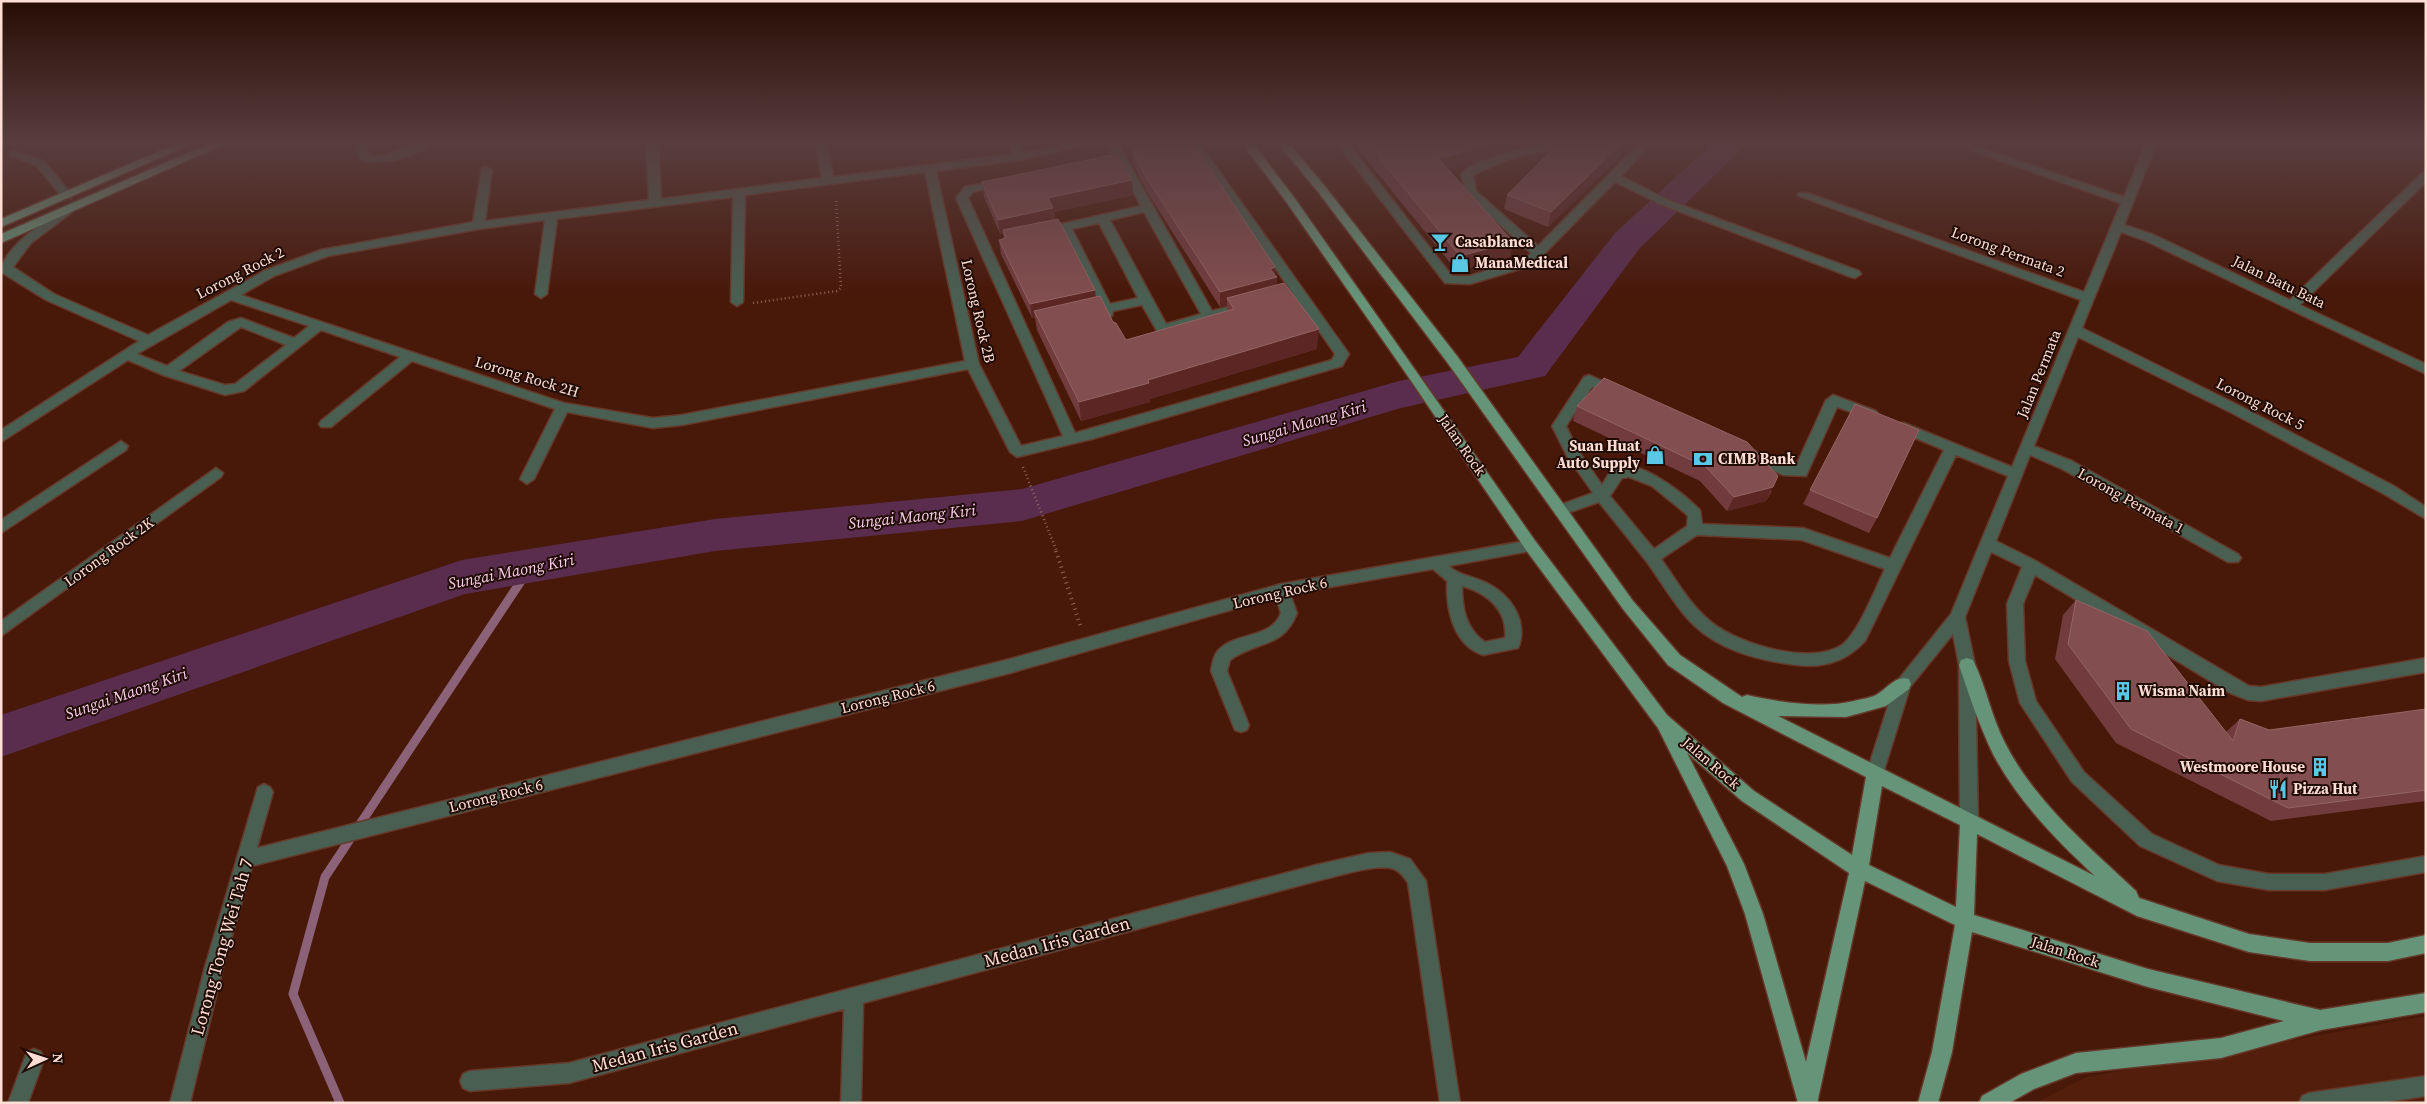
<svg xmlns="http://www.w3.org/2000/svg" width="2427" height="1104" font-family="'Source Serif 4',serif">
	<rect width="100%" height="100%" fill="#481809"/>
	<!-- built -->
	<path fill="#541e0c" d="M2426 1016V1103H2035L2086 1077Z"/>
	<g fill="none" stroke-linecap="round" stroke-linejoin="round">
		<!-- stream -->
		<path stroke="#8b6277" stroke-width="9" d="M340 1103 293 994 325 877 531 566"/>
		<!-- river -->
		<path fill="#5a2d4f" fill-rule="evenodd" d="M1714 142H1749L1639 249 1545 376 1401 408 1022 521 715 551 465 594 1 757V715L462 560 715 519 1022 489 1399 381 1518 357 1615 233Z"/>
		<!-- minor casing -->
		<g stroke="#653829" stroke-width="3">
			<path id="minor" d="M355 142H366L369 156C388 159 401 146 418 142 423 141 429 142 434 142 418 157 381 166 360 160Z
				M646 142H658L661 199 822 178 816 142H827L833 177 1013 154 1009 142H1020L1024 153 1072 142H1094L1020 160 936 171 979 364 1021 446 1063 436 956 198 965 187 1003 179 1009 182 1007 184 973 192 968 198 1075 433 1332 360 1335 354 1191 147 1183 142 1199 143 1349 354 1342 366 1092 439 1017 457 1010 452 968 369 682 425 653 428 567 412 534 479 527 484 520 479 555 409 412 361 331 427H321L319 424 321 421 400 357 321 330 244 391 225 395 163 375 128 360 1 442V430L139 341 46 300 1 272C1 248 51 217 70 204L74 202 80 206 31 243 13 267 54 294 148 335 266 270 321 250 473 222 482 168 486 167 492 170 485 221 649 200ZM925 172 965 361 682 415 653 418 564 403 241 295 274 276 328 256 479 229 545 220 535 294 541 298 547 294 557 219 733 197 731 302 737 306 743 302 745 195ZM231 300 309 326 294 338 241 318 228 322 167 366 137 354ZM241 327 286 345 235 384 225 385 179 371Z
				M1106 142H1117L1212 311 1247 302 1253 306 1251 309 1169 332 1157 331 1142 305 1113 311 1112 316 1108 317 1102 314 1083 316 1081 313 1083 310 1098 306 1061 232 1044 236 1038 232 1044 228 1141 206ZM1144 212 1201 314 1166 324 1110 220ZM1099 223 1138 298 1110 304 1072 229Z
				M1336 142H1347L1452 276H1469L1525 259 1531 253 1466 194 1461 174C1481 151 1554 142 1583 142L1509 159 1473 175 1476 191 1538 246 1641 142H1653L1621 176 1668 200 1859 271 1861 274 1855 278 1851 277 1660 204 1615 182 1533 265 1470 284 1445 283Z
				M1947 142H1964L2124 197 2146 142H2157L2124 225 2152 234 2290 300 2422 173 2426 172V182L2300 305 2426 364V374L2144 240 2121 232 2082 328 2242 407 2394 486 2426 507V519L2384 494 2232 413 2078 337 2034 446 2072 461 2238 554 2241 558 2238 562H2228L2062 469 2030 455 1996 541 2036 561 2249 686 2261 687 2426 658V672L2261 701 2248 700 2230 693 2035 575 2023 604 2025 661 2036 701 2084 772 2152 834 2219 865 2269 874H2325L2426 856V872L2325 890H2269L2217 881 2140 846 2072 782 2020 703 2009 661 2007 604 2022 567 1991 552 1965 617 1975 665 1978 820 1975 826 1969 828 1963 826 1960 820 1959 665 1953 634 1910 687 1881 780 1875 782 1869 780 1866 775 1895 684 1951 614 2008 476 1956 455 1865 641C1844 664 1819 669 1789 664 1752 659 1712 647 1687 618 1672 601 1660 580 1647 562 1631 542 1615 522 1599 502L1562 515 1557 514 1555 510 1557 506 1593 493 1567 456 1552 426 1584 377 1589 375 1620 389 1622 392 1615 397 1592 387 1566 426 1577 449 1602 485C1605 481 1609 472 1613 469 1636 454 1685 495 1700 510L1702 524 1803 528 1890 558 1944 450 1894 429 1892 426 1894 423H1904L2012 467 2081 300 1797 195 1799 193H1807L2084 292 2121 203ZM1629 477 1652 486 1685 513 1688 516 1687 526 1654 549 1610 496 1622 478ZM1697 535 1802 540 1885 569C1875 589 1859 632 1842 645 1811 666 1738 644 1711 622 1690 605 1677 581 1661 559Z
				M15 151 44 161 71 194V198H63L36 165 11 156V152Z
				M1833 395 1876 411 1878 414 1871 419 1837 407 1806 476 1783 475 1740 456 1738 452 1745 447 1790 466H1796L1826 400Z
				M121 441 128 446 126 450 1 533V520Z
				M216 468 223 473 221 477 1 636V621Z
				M1531 540 1536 542 1538 546 1536 550 1449 566C1457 574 1467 575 1477 579 1497 586 1514 600 1520 621 1522 630 1522 640 1518 648L1483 655C1453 645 1446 609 1447 581L1433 569 1290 594 1297 613C1283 649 1258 640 1230 660L1227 671 1249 725 1247 730 1241 732 1235 730 1211 671C1212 665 1213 657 1217 652 1233 631 1271 640 1281 613L1276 597 1010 673 252 866 223 967 190 1103H170L205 967 258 787 264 784 270 787 273 792 257 848 1010 659 1281 584ZM1462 586C1487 593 1508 610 1505 638L1485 642C1466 629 1462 608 1462 586Z
				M1390 852 1410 859 1426 881 1460 1103H1440L1408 883C1405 878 1401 872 1394 869 1374 863 1337 877 1316 881L863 1003 861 1103H841L844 1009 569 1083 470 1091 463 1088 460 1081 463 1074 470 1071 569 1063 1316 865 1369 853Z
				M34 1049 41 1052 44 1059 28 1103H8L27 1052Z
				M2426 1076V1096L2380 1103H2299L2302 1096 2309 1093Z"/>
		</g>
		<!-- major casing -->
		<g stroke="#653829" stroke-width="3">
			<path id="major" d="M181 142H196L1 227V219Z
				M214 142H229L1 243V234Z
				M1241 142H1252L1293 196 1536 542 1667 715 1754 791 1852 855 1866 777 1723 703 1668 665 1623 609 1447 362 1319 193 1277 142H1288L1327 189 1457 356 1633 601 1680 655 1742 697 1747 695C1777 702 1823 709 1854 701 1861 699 1870 698 1876 695 1887 689 1895 675 1909 679L1911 684 1909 689 1886 706 1846 717 1778 716 2095 876C2056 840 2018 801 1993 754 1979 725 1969 695 1959 665L1961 660 1967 658 1973 660C1986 686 1991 716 2005 743 2035 802 2088 846 2136 891L2139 898 2249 934 2310 943H2388L2426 935V953L2388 961H2310L2249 952 2137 916 1977 834 1974 915 2148 969 2320 1010 2426 993V1012L2321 1030 2221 1058 2076 1073 2034 1089 2009 1103H1979L1982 1096 2021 1074 2076 1053 2221 1038 2284 1021 2148 987 1972 932 1952 1052 1938 1103H1918L1932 1052 1955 925 1865 881 1818 1099 1817 1103H1798L1745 914 1727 866 1658 728 1526 550 1405 372 1285 200ZM1687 753 1742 801 1849 873 1806 1062 1763 914 1744 864ZM1882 786 1960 825 1956 907 1869 865Z"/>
		</g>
		<!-- path-far1 -->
		<path stroke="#8f6659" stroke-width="2.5" stroke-dasharray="1 3" stroke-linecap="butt" d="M753 303 837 291 841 288 836 199
			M1023 467 1057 552"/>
		<!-- path -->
		<path stroke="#8f6659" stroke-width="4" stroke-dasharray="1 4.5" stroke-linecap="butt" d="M1056 551 1081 628"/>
		<!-- minor -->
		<use href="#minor" fill="#495f52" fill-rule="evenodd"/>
		<!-- major -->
		<use href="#major" fill="#669478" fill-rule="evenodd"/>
	</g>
	<!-- wall -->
	<path fill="#723c3f" d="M1352 142H1555L1518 148 1472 164 1448 169 1513 242 1510 257 1457 271Z
		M1132 150 1275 275 1277 277 1276 285 1317 349 1150 399V402L1081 421 1037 330 1035 318H1032L1001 254 999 240 1004 239 1003 234H1000L984 197 982 182 1133 195 1054 212 1055 219 1095 290 1096 297 1126 340 1227 311V305L1220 307 1147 192 1133 164Z
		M1620 157 1548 227 1504 209 1507 195Z
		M1855 404 1877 518 1869 533 1803 504Z
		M1577 406 1772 491 1766 501 1727 511 1700 481 1573 421Z
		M2076 600 2226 732 2240 719 2269 730 2426 709V801L2271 821 2116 743 2055 659 2063 615Z"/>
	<!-- shaded-wall -->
	<path fill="#5b2623" d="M387 142H401L390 147Z
		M1494 142H1555L1518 148 1472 164 1435 172 1438 158Z
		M1623 142 1620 157 1548 227 1551 212Z
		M1132 180 1133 195 1054 212 1055 222 1003 230V234H1000L998 220 1048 198Z
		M1513 242 1510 257 1457 271 1460 256Z
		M1275 267V278L1277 277 1276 292 1227 298V305L1220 307V292L1270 269Z
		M1095 290 1096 305 1034 311 1035 318H1032L1030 304Z
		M1319 329 1317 349 1150 399V402L1081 421 1079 402 1148 380Z
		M1778 476 1766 501 1727 511 1734 497Z"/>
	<!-- building -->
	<path fill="#824e4f" stroke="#956464" d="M1165 142H1192L1275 267 1270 269 1277 277 1220 292 1146 177 1132 150Z
		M1366 142H1494L1474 149 1438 158 1513 242 1460 256Z
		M1560 142H1623L1551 212 1507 195Z
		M1117 154 1132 180 1048 198 1053 208 998 220 982 182Z
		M1058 219 1095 290 1030 304 999 240 1006 238 1003 230Z
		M1284 283 1319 329 1148 380 1149 383 1079 402 1034 311 1100 296 1113 322 1116 323 1126 340 1234 309 1227 298Z
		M1604 378 1747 442 1778 476 1773 487 1734 497 1706 467 1577 406Z
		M1855 404 1919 430 1877 518 1810 490Z
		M2076 600 2147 631 2233 741 2240 719 2269 730 2426 709V790L2288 808 2131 729 2068 644Z"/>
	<!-- sky -->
	<linearGradient id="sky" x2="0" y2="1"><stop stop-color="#280d05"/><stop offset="0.48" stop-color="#583d3e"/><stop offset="1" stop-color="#583d3e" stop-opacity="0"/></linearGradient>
	<rect width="2427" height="297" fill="url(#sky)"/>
	<!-- icons -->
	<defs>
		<g id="bar-bare" transform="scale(1.5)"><path d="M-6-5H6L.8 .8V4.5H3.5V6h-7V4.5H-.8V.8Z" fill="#59c8e5" stroke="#200b05" stroke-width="2.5" paint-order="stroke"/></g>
		<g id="shop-bare" transform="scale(1.5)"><path d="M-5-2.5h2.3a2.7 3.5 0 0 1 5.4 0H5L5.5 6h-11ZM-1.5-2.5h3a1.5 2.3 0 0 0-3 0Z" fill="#59c8e5" stroke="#200b05" stroke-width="2.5" paint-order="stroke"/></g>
		<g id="bank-bare" transform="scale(1.5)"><path d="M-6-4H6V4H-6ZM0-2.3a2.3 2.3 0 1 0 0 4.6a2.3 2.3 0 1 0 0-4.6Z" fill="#59c8e5" stroke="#200b05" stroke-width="2.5" paint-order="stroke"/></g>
		<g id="building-bare" transform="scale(1.5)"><path d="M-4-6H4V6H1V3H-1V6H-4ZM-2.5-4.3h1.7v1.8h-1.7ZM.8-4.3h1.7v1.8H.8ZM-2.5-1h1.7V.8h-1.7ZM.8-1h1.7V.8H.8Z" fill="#59c8e5" stroke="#200b05" stroke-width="2.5" paint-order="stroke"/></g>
		<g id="restaurant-bare" transform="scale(1.5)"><path d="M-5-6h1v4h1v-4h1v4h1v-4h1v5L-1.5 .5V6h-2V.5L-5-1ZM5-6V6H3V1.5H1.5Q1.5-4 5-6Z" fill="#59c8e5" stroke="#200b05" stroke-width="2.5" paint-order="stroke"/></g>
	</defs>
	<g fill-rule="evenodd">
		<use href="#bar-bare" x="1440" y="242"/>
		<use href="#shop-bare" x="1460" y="263"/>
		<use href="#shop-bare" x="1655" y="455"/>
		<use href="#bank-bare" x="1703" y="459"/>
		<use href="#building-bare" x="2123" y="691"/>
		<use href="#building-bare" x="2320" y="767"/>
		<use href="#restaurant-bare" x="2278" y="789"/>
	</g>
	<g text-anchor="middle" stroke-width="4" stroke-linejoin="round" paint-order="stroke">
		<!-- poi labels -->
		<g font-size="15" font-weight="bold" fill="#feded4" stroke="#200b05" text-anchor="start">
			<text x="1455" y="247">Casablanca</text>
			<text x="1475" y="268">ManaMedical</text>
			<text x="1640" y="451" text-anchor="end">Suan Huat<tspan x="1640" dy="17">Auto Supply</tspan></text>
			<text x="1718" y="464">CIMB Bank</text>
			<text x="2138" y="696">Wisma Naim</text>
			<text x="2305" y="772" text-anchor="end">Westmoore House</text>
			<text x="2293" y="794">Pizza Hut</text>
		</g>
		<!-- street labels -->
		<g font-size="15" fill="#feded4" stroke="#200b05">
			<text transform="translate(2008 252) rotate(20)" y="5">Lorong Permata 2</text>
			<text transform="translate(240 273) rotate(-27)" y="5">Lorong Rock 2</text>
			<text transform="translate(2279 282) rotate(26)" y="5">Jalan Batu Bata</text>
			<text transform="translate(978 311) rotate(77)" y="5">Lorong Rock 2B</text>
			<text transform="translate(2039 374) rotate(-68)" y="5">Jalan Permata</text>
			<text transform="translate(527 377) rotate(17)" y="5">Lorong Rock 2H</text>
			<text transform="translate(2260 404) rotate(27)" y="5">Lorong Rock 5</text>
			<text transform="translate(1462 445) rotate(55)" y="5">Jalan Rock</text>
			<text transform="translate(2131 501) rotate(29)" y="5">Lorong Permata 1</text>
			<text transform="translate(109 552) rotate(-36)" y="5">Lorong Rock 2K</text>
			<text transform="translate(1280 593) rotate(-13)" y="5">Lorong Rock 6</text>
			<text transform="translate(888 697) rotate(-14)" y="5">Lorong Rock 6</text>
			<text transform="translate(1711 763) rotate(41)" y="5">Jalan Rock</text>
			<text transform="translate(496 796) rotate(-14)" y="5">Lorong Rock 6</text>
			<text transform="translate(2065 952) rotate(18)" y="5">Jalan Rock</text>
		</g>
		<!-- water labels -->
		<g font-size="16" font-style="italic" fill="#f9cbeb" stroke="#200b05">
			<text transform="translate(1304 423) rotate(-16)" y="6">Sungai Maong Kiri</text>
			<text transform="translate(912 516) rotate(-6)" y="6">Sungai Maong Kiri</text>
			<text transform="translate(511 571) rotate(-11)" y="6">Sungai Maong Kiri</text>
			<text transform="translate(126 693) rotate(-19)" y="6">Sungai Maong Kiri</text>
		</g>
		<!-- near-street labels -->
		<g font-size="18" fill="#feded4" stroke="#200b05">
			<text transform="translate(1057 942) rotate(-15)" y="6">Medan Iris Garden</text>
			<text transform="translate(222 947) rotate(-74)" y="6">Lorong Tong Wei Tah 7</text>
			<text transform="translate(665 1047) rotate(-15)" y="6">Medan Iris Garden</text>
		</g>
	</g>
	<!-- border -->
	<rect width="2427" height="1104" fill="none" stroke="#feded4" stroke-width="5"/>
	<!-- north arrow -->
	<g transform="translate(45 1059) rotate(87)" stroke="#200b05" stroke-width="4" paint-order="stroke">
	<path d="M0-4L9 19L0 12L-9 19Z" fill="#feded4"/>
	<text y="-8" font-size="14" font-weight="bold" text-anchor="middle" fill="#feded4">N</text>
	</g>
</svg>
